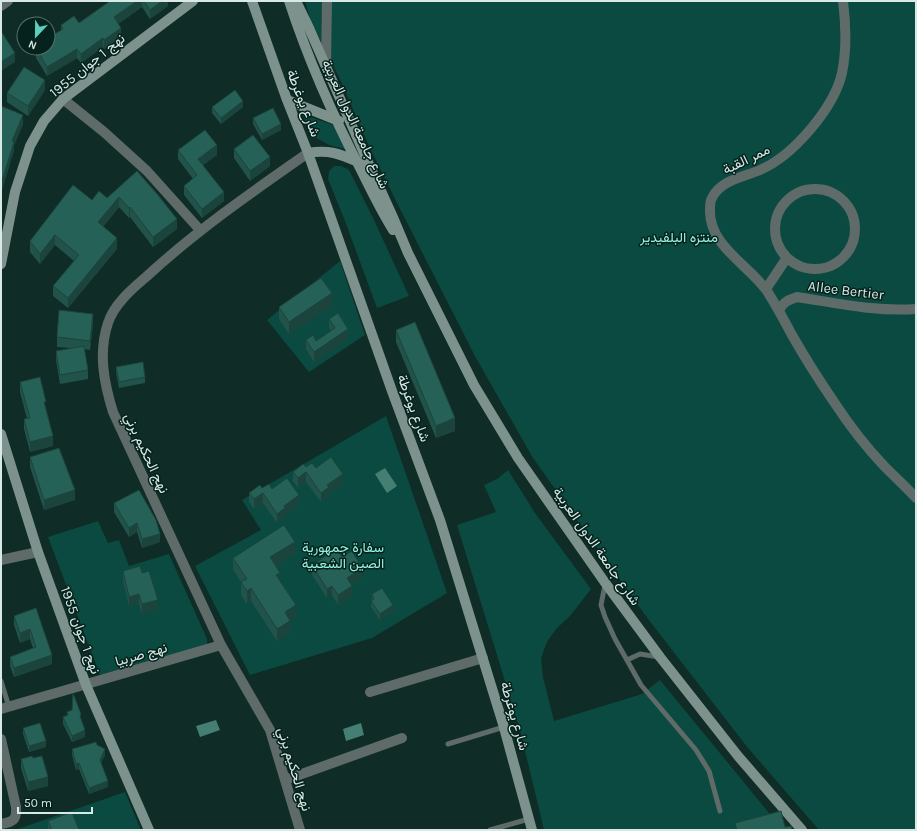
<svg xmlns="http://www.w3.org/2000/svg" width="917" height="831" font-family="Karla,Vazirmatn,sans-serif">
	<rect width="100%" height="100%" fill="#0f2c26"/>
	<!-- green -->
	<path fill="#0a4a40" d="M305 1H916V830H819L748 748 648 619 533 458 476 358 397 203 369 146 340 79 311 22Z
		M301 112 310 117 333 125 345 149 329 145 313 136Z
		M334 166H341L349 170 374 220 409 296 377 308 345 221 328 179 329 171Z
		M340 261 365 335 309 372 267 320Z
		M386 416 447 593 372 638 250 675 195 566 261 530 242 500Z
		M508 470 535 513 591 589 570 616 556 629 547 642 541 658 543 677 554 721 642 694 660 680 783 830H544L520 730 457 525 496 512 484 485 497 479Z
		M98 521 108 543 119 540 129 566 169 554 207 639V644L204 646 100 675 48 537Z
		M125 792 141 830H15Z"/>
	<!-- water -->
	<path fill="#457e73" d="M385 468 397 486 387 493 375 474Z
		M216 720 220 730 200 737 196 726Z
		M361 723 364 735 346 741 343 729Z"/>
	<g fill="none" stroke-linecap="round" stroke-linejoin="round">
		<!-- lane -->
		<path stroke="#5e6b68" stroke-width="5" d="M605 585 601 605 605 617 615 639 641 685 696 750 709 771 720 811
			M627 660 640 654 659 657
			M1 681 9 707
			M448 744 504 727
			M490 830 529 819"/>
		<!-- street -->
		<path stroke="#5e6b68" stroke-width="10" d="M843 1C846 25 847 49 842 73 834 108 793 156 760 170 744 177 720 180 712 198 710 201 710 207 710 210 709 246 749 265 767 291 776 305 784 320 792 335 805 358 819 380 834 402 849 425 866 447 885 467 895 477 906 487 916 498
			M1 6 8 1
			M326 65 327 1
			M63 99 104 132 147 171 200 230
			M775 229a40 40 0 1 1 80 0a40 40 0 1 1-80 0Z
			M766 289 786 259
			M779 311C783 302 788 300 797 297 836 303 876 312 916 309
			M1 560 38 552
			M370 692 483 658
			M1 709 221 645
			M1 739 16 807C17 820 13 822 1 824
			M285 780 402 738
			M300 830 270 730 221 645 113 412C104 383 98 353 108 323 114 304 132 289 146 277 197 230 252 192 308 153"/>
		<!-- secondary -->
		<path stroke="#7d928d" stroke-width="10" d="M252 1 287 100 308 153 392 391 440 520 503 724 532 830
			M289 1C308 59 333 116 361 170 371 190 381 211 393 230
			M296 1 309 28 367 160 392 215 408 253 474 385 518 458 606 584 660 657 738 756 802 830
			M287 100 339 121
			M308 153C328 149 340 154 358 162
			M1 264 15 192 30 146 44 121 63 99 193 1
			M1 434 38 552 86 685 149 830"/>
	</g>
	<!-- wall -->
	<path fill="#21534b" d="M110 1H168V6L150 19 142 7 118 24 121 37 104 49 103 47 81 63 77 58 47 76 36 58V48L61 30V25L79 23Z
		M45 90 28 116 7 102V93Z
		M212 107H243L221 124 212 113Z
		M253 118 281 130 262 140 253 124Z
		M234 149 270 166 250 181 234 158Z
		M178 150 217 155 203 165 224 201 202 218 184 195V186L193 179 178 159Z
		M137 171 177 229 153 247 130 217 129 218 119 207 103 227 117 249 68 308 53 296V286L74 261 55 245 40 264 30 252V241L92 200 107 198Z
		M332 306 289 334 279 319V307Z
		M329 319 348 339 314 362 306 349V340L316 341 331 331 329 328Z
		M93 323 90 350 84 349 88 370V379L60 384 56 360V351L72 348 57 347V337Z
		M396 330 455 431 436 438 396 342Z
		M116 367 145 377V383L119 388 116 373Z
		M20 382 46 410 53 446 30 452 24 429V419H27L20 392Z
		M30 457 75 500 44 510 30 467Z
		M306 467 316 468 343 484 329 493V497L321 502 306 482 298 488 293 481V472Z
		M262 488 272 489 299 504 285 514V517L277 523 263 503 254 509 249 502V493Z
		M114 503 160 542 142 548 137 532 129 537 114 512Z
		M295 554 276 566 280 581 296 618 290 621V633L277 641 251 601 247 604 241 595V582L233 570V558Z
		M342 557 362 578 351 585 352 596 338 605 332 595 327 598 312 575V565Z
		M123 571 142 573 158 610 142 614 139 604 129 606 123 581Z
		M372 594 393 611 380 620 371 607Z
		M36 608 52 664 14 677 10 666V657L33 648 30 639 20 643 14 625V616Z
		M67 712 81 719 85 737 72 742 63 724V717L67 716Z
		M23 728 46 747 29 752 23 734Z
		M97 745 105 755 101 763 108 787 89 794 79 769 76 770 72 755V749Z
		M33 758 48 786 28 791 21 768V759Z
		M48 821 79 830H48Z"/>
	<!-- shaded-wall -->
	<path fill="#1b443d" d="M137 1H142V7L114 27V17Z
		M162 1H168V6L150 19V10Z
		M121 28V37L104 49V40Z
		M103 38V47L81 63V54Z
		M77 49V58L47 76V67Z
		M15 53V62L1 71V62Z
		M45 80V90L28 116V106Z
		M243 101V107L221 124V118Z
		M23 115V125L14 146V151L1 194V184L12 141Z
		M281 124V130L262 140V134Z
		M217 145V155L198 169V159Z
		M270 157V166L250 181V171Z
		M224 192V201L202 218V209Z
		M119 197V207L98 233V222Z
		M130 207V217L129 218V208Z
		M177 219V229L153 247V237Z
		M55 235V245L40 264V254Z
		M117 238V249L68 308V298Z
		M332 293V306L289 334V322Z
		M93 314V323L90 350V341Z
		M348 329V339L314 362V352Z
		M455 418V431L436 438V426Z
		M53 436V446L30 452V442Z
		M306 472V482L298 488V478Z
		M343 474V484L329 493V497L321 502V493L327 485Z
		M75 490V500L44 510V500Z
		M263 493V503L254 509V499Z
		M299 495V504L285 514V517L277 523V514L284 506Z
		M137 523V532L129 537V528Z
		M160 534V542L142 548V539Z
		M295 542V554L270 570V557Z
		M362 568V578L347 587V578Z
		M280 573V585L276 575Z
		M332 586V595L327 598V589Z
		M352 586V596L338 605V595Z
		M251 588V601L247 604V591Z
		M139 594V604L129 606V597Z
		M158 600V610L142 614V604Z
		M296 605V618L290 621V633L277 641V629L285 612Z
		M393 605V611L380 620V614Z
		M30 629V639L20 643V633Z
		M52 655V664L14 677V668Z
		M85 730V737L72 742V736Z
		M46 741V747L29 752V746Z
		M105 749V755L100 766V760Z
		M79 763V769L76 770V764Z
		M48 777V786L28 791V782Z
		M108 781V787L89 794V788Z"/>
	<!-- building -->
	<path fill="#266157" stroke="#1b443d" d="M110 1H137L114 17 121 28 104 40 103 38 81 54 77 49 47 67 36 48H48V38L63 29 61 25 74 16 79 23Z
		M144 1H162L150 10Z
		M1 31 15 53 1 62Z
		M24 67 45 80 28 106 7 93Z
		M235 90 243 101 221 118 212 107Z
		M1 106 23 115 12 141 14 142 1 184Z
		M273 108 281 124 262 134 253 118Z
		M205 130 217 145 198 159 224 192 202 209 184 186 197 175 178 150Z
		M253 135 270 157 250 171 234 149Z
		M137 171 158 195 177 219 153 237 130 207 129 208 119 197 98 222 117 238 68 298 53 286 79 255 55 235 40 254 30 241 73 185 92 200 99 191 107 198Z
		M321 278 332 293 289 322 279 307Z
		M59 310 93 314 90 341 57 337Z
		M338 313 348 329 314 352 306 340 313 335 316 341 335 328 329 319Z
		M415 322 455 418 436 426 396 330Z
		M84 346 88 370 60 375 56 351Z
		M143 362 145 377 119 382 116 367Z
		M40 377 46 402H44L53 436 30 442 24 419 30 418 20 382Z
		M59 448 75 490 44 500 30 457Z
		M331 457 343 474 327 485 329 487 321 493 306 472 298 478 293 472 303 464 306 467 312 463 316 468Z
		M287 478 299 495 284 506 285 508 277 514 263 493 254 499 249 493 260 485 262 488 269 484 272 489Z
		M139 490 156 520 160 534 142 539 137 523 129 528 114 503Z
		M284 525 295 542 270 557 280 573 276 575 296 605 285 612 290 621 277 629 251 588 247 591 241 582 247 579 233 558Z
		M337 549 342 557 352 551 362 568 347 578 352 586 338 595 332 586 327 589 312 565Z
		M140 566 142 573 149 571 158 600 142 604 139 594 129 597 123 571Z
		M382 588 393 605 380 614 371 601 374 599 372 594Z
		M36 608 52 655 14 668 10 657 36 647 30 629 20 633 14 616Z
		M73 693 81 714 80 716 85 730 72 736 63 717 68 715 67 712 72 710Z
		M40 723 46 741 29 746 23 728Z
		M96 742 97 745 105 749 100 760 108 781 89 788 79 763 76 764 72 749Z
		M32 756 33 758 42 756 48 777 28 782 21 759Z
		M781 811 785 827 791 826 792 830H737L735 823Z
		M72 812 79 830H52L48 821Z"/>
	<g text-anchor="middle" stroke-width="3" stroke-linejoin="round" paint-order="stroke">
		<!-- street labels -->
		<g font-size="14" fill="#d9e9e5" stroke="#05221d">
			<text transform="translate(87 65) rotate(-39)" y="5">نهج 1 جوان 1955</text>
			<text transform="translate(304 103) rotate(69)" y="5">شارع يوغرطة</text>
			<text transform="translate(356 124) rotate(65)" y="5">شارع جامعة الدول العربية</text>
			<text transform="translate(746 159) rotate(-26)" y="5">ممر القبة</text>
			<text transform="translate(846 290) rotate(7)" y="5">Allee Bertier</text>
			<text transform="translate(414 408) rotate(70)" y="5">شارع يوغرطة</text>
			<text transform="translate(147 453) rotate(65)" y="5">نهج الحكيم برني</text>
			<text transform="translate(597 546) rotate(55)" y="5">شارع جامعة الدول العربية</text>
			<text transform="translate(81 630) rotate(70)" y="5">نهج 1 جوان 1955</text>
			<text transform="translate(141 654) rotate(-16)" y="5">نهج صربيا</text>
			<text transform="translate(515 716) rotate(74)" y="5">شارع يوغرطة</text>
			<text transform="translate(295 769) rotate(73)" y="5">نهج الحكيم برني</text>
		</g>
		<!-- park labels -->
		<g font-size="14" fill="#94f1de" stroke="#05221d">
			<text x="679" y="242">منتزه البلفيدير</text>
			<text x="343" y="552">سفارة جمهورية<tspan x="343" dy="16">الصين الشعبية</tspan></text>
		</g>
	</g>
	<!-- border -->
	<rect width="917" height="831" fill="none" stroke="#d9e9e5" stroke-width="4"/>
	<!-- north arrow -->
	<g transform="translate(36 36) rotate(202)"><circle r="19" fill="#05221d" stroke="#5a726d"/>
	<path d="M0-3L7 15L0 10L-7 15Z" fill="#5dceb9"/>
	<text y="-6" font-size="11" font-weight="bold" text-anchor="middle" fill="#d9e9e5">N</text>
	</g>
	<!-- scale -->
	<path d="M18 807v6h74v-6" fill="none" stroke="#d9e9e5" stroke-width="2"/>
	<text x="24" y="807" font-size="12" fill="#d9e9e5" stroke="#05221d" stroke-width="3" paint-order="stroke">50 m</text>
</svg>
